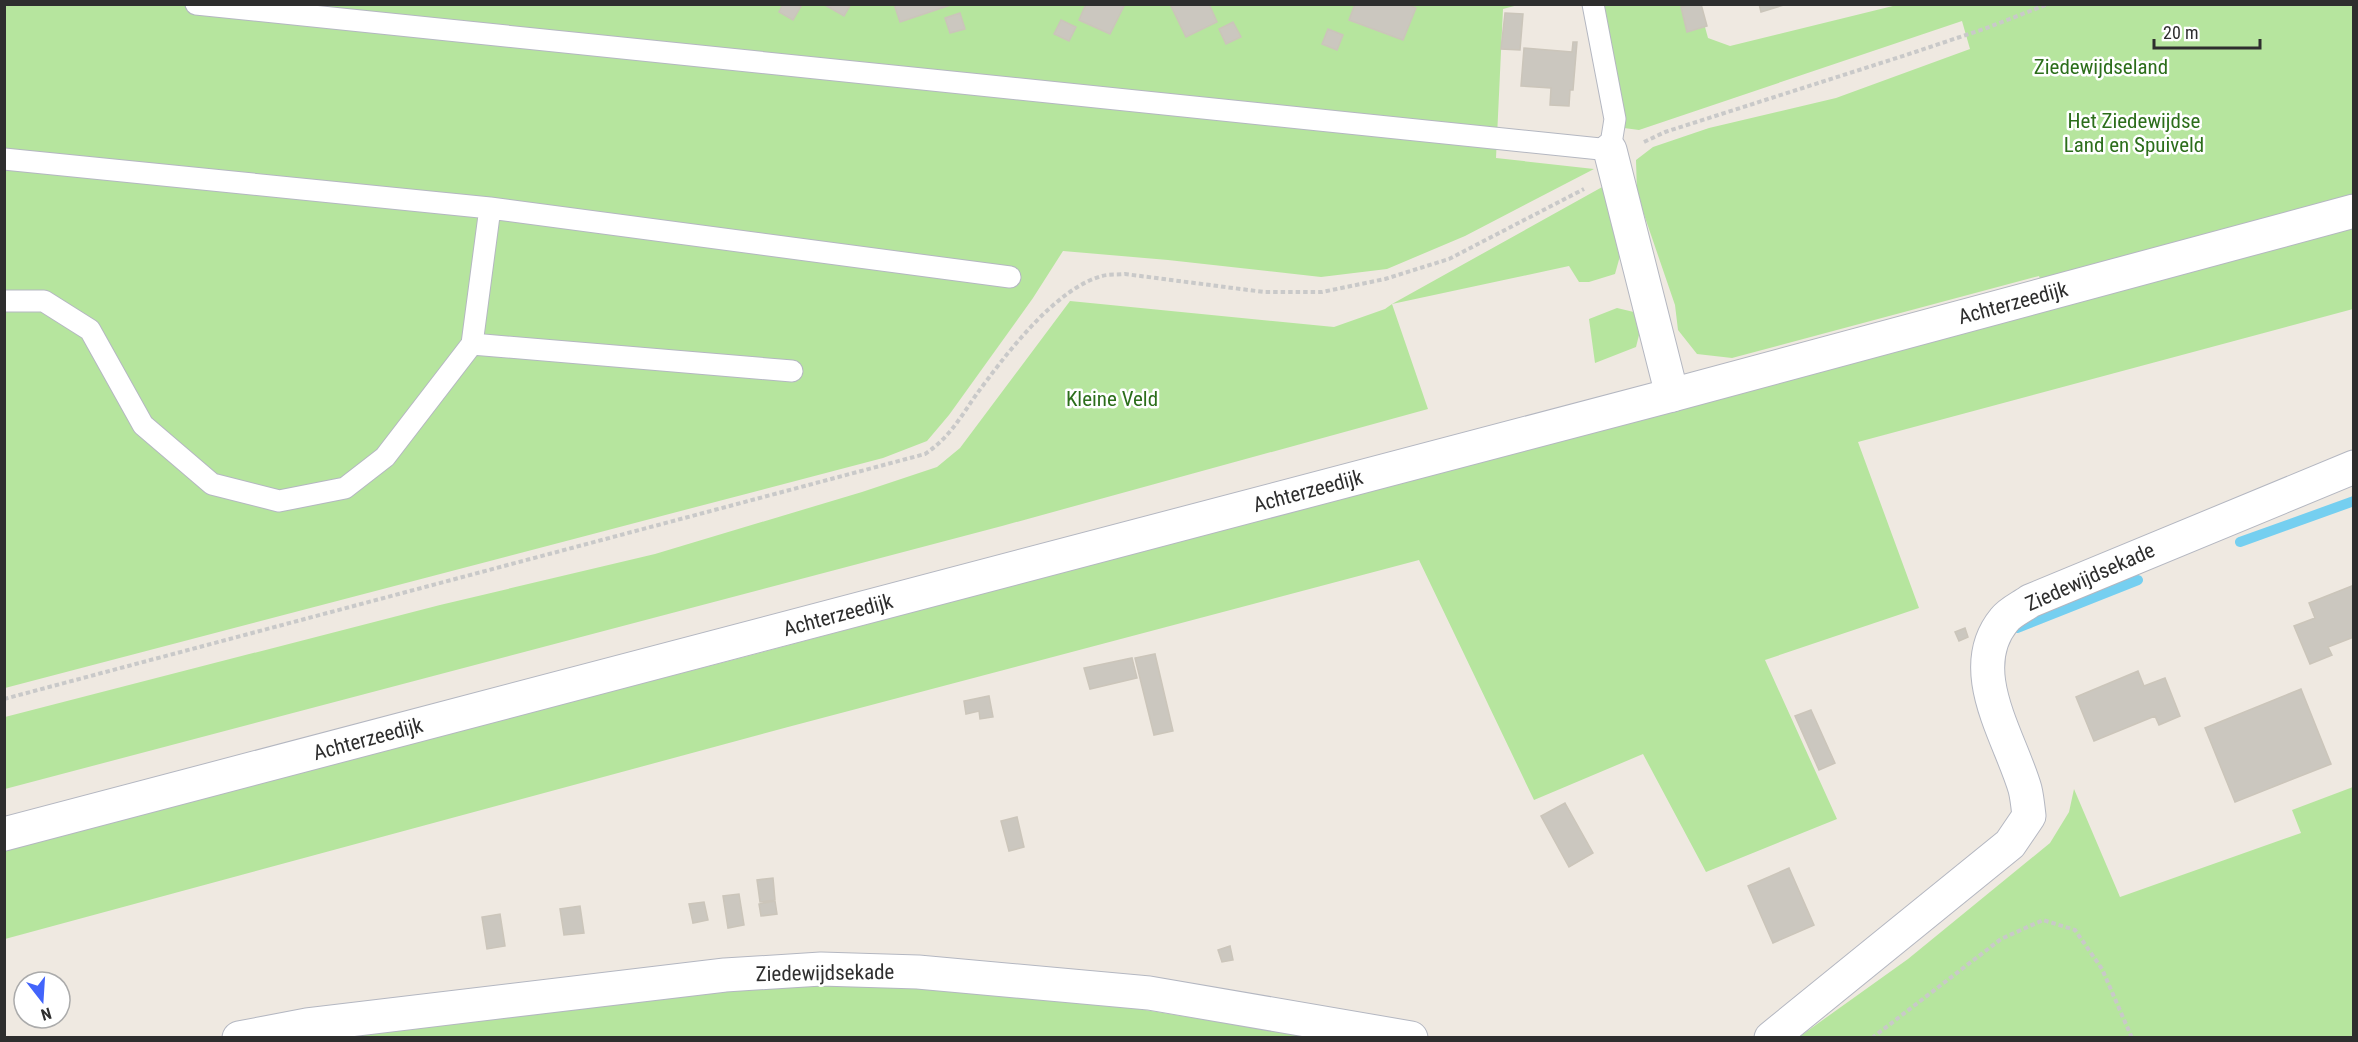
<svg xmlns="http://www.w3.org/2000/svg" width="2358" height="1042" font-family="'Roboto Condensed',sans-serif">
	<rect width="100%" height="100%" fill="#efe9e1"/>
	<!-- green -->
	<path fill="#b6e59e" d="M4 5H1518L1503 9 1496 158 1594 169 1465 236 1387 269 1321 277 1168 260 1063 251 1033 298 949 415 927 441 883 458 5 688Z
		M1603 5H1699L1708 38 1730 46 1897 5H2353V205L2045 294 2039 276 1732 358 1697 354 1678 330 1675 305 1637 194 1636 160 1653 147 1709 128 1836 98 1970 49 1962 21 1639 130 1624 128Z
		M1604 186 1620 256 1615 274 1589 282H1579L1569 266 1392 304 1428 409 1002 526 5 789V717L440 605 655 554 862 492 937 467 960 448 1070 301 1334 327 1385 309 1392 304Z
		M2353 228V309L1858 442 1919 608 1765 660 1837 819 1706 872 1643 754 1534 800 1419 560 788 727 5 939 4 848 748 656Z
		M1617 308 1638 313 1640 331 1636 347 1595 363 1589 319Z
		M2353 787V1037H1799L1908 959 2050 843 2069 812 2074 789 2120 897 2301 833 2292 810Z
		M853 980 1139 1009 1311 1037 325 1038 588 1003Z"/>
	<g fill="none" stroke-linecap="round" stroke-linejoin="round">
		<!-- stream -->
		<path stroke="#75cff0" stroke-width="10" d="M2240 542 2354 501
			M2017 628 2138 580"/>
	</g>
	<!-- building -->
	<path fill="#cbc7bf" stroke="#cbc5ba" stroke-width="1.5" d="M783 4 801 6 793 20 779 12Z
		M823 4H851L844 16Z
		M894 4H950L951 5 900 22Z
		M1086 4H1125L1110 34 1079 20Z
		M1170 4H1209L1217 22 1186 37Z
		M1355 4H1407L1416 8 1403 40 1349 20Z
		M1690 4H1701L1707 26 1687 32 1681 7Z
		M1759 4H1787L1761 12Z
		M960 13 965 29 950 33 945 18Z
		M1505 13 1523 14 1520 50 1501 49Z
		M1061 20 1076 27 1069 41 1054 34Z
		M1233 22 1241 37 1226 44 1219 29Z
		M1328 29 1343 35 1337 50 1322 44Z
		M1573 42H1577L1573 90H1570L1569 106 1550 105 1551 88 1521 86 1524 48 1572 52Z
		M2354 585V637L2328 647 2332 655 2310 664 2294 626 2315 618 2309 603Z
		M1965 628 1968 637 1959 641 1955 632Z
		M1155 654 1173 731 1154 735 1135 658Z
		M1132 658 1137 678 1090 689 1084 668Z
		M2138 671 2144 686 2165 678 2180 716 2159 725 2155 716 2094 741 2076 697Z
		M2301 689 2331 764 2235 802 2205 728Z
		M989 696 993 717 980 719 979 711 966 714 964 701Z
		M1811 710 1835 763 1819 770 1795 716Z
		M1565 803 1593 853 1569 867 1541 816Z
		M1017 817 1024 847 1009 851 1001 821Z
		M1789 868 1814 925 1773 943 1748 886Z
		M773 878 775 900 760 902 757 880Z
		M739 894 744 925 728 928 723 896Z
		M775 901 777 914 761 916 759 904Z
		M704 902 708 920 693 923 689 904Z
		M580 906 584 933 564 935 560 909Z
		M500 914 505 946 487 949 482 917Z
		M1230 946 1233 960 1222 962 1218 950Z"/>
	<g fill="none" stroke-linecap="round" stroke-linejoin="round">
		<!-- lane casing -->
		<g stroke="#b4b7c1" stroke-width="23">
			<path id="lane" d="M196 4 1610 150 1615 119 1593 4
				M4 159 490 208 1010 277
				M4 301H44L90 330 143 425 212 484 279 501 345 488 385 457 472 344 490 208
				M472 344 792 371"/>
		</g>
		<!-- street casing -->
		<g stroke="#b4b7c1" stroke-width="35">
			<path id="street" d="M1610 150 1672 395
				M239 1038 307 1025 725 975 821 969 918 972 1149 993 1411 1038
				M1771 1038 2010 844 2029 816C2028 807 2027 797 2025 789 2010 737 1963 670 2004 620 2010 612 2022 607 2030 601L2354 467"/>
		</g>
		<!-- secondary casing -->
		<g stroke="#b4b7c1" stroke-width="35">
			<path id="secondary" d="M4 834 1672 395 2354 211"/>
		</g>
		<!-- path -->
		<path stroke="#c9c9c9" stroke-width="4" stroke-dasharray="4.5 3" stroke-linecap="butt" d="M1644 142 1665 132 1906 55 1984 29 2048 4
			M4 699 925 454C949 438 960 418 976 395 1004 357 1054 289 1102 276 1109 274 1117 275 1125 274L1264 292H1322L1385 279 1449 259 1584 189
			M1872 1038 2001 939 2043 920 2075 930 2102 969 2132 1038"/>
		<!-- lane -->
		<use href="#lane" stroke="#fff" stroke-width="21"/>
		<!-- street -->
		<use href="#street" stroke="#fff" stroke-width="33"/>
		<!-- secondary -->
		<use href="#secondary" stroke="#fff" stroke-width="33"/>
	</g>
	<g text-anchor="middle" stroke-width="5" stroke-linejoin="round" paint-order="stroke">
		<!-- park labels -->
		<g font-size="21" fill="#2c6e1b" stroke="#fff">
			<text x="2101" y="74">Ziedewijdseland</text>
			<text x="2134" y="128">Het Ziedewijdse<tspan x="2134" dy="24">Land en Spuiveld</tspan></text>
			<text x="1112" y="406">Kleine Veld</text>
		</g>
		<!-- street labels -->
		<g font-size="21" fill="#2e2e2e" stroke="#fff">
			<text transform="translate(2013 303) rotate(-15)" y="7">Achterzeedijk</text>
			<text transform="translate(1308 491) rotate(-15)" y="7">Achterzeedijk</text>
			<text transform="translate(2090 577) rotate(-24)" y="7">Ziedewijdsekade</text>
			<text transform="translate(838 615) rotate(-15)" y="7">Achterzeedijk</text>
			<text transform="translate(368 739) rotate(-15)" y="7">Achterzeedijk</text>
			<text transform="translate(825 973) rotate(-1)" y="7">Ziedewijdsekade</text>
		</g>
	</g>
	<!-- border -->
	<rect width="2358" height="1042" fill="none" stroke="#2e2e2e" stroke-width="12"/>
	<!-- north arrow -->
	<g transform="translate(42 1000) rotate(163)"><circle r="28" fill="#ffffff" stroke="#ababab" stroke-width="1.5"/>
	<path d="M0-4.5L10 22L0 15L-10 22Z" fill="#4264fb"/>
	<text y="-9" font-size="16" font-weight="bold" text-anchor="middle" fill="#2e2e2e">N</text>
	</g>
	<!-- scale -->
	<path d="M2154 39v9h106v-9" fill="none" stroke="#2e2e2e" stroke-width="3"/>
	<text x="2163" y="39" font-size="18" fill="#2e2e2e" stroke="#ffffff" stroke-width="4.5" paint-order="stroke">20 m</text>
</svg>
